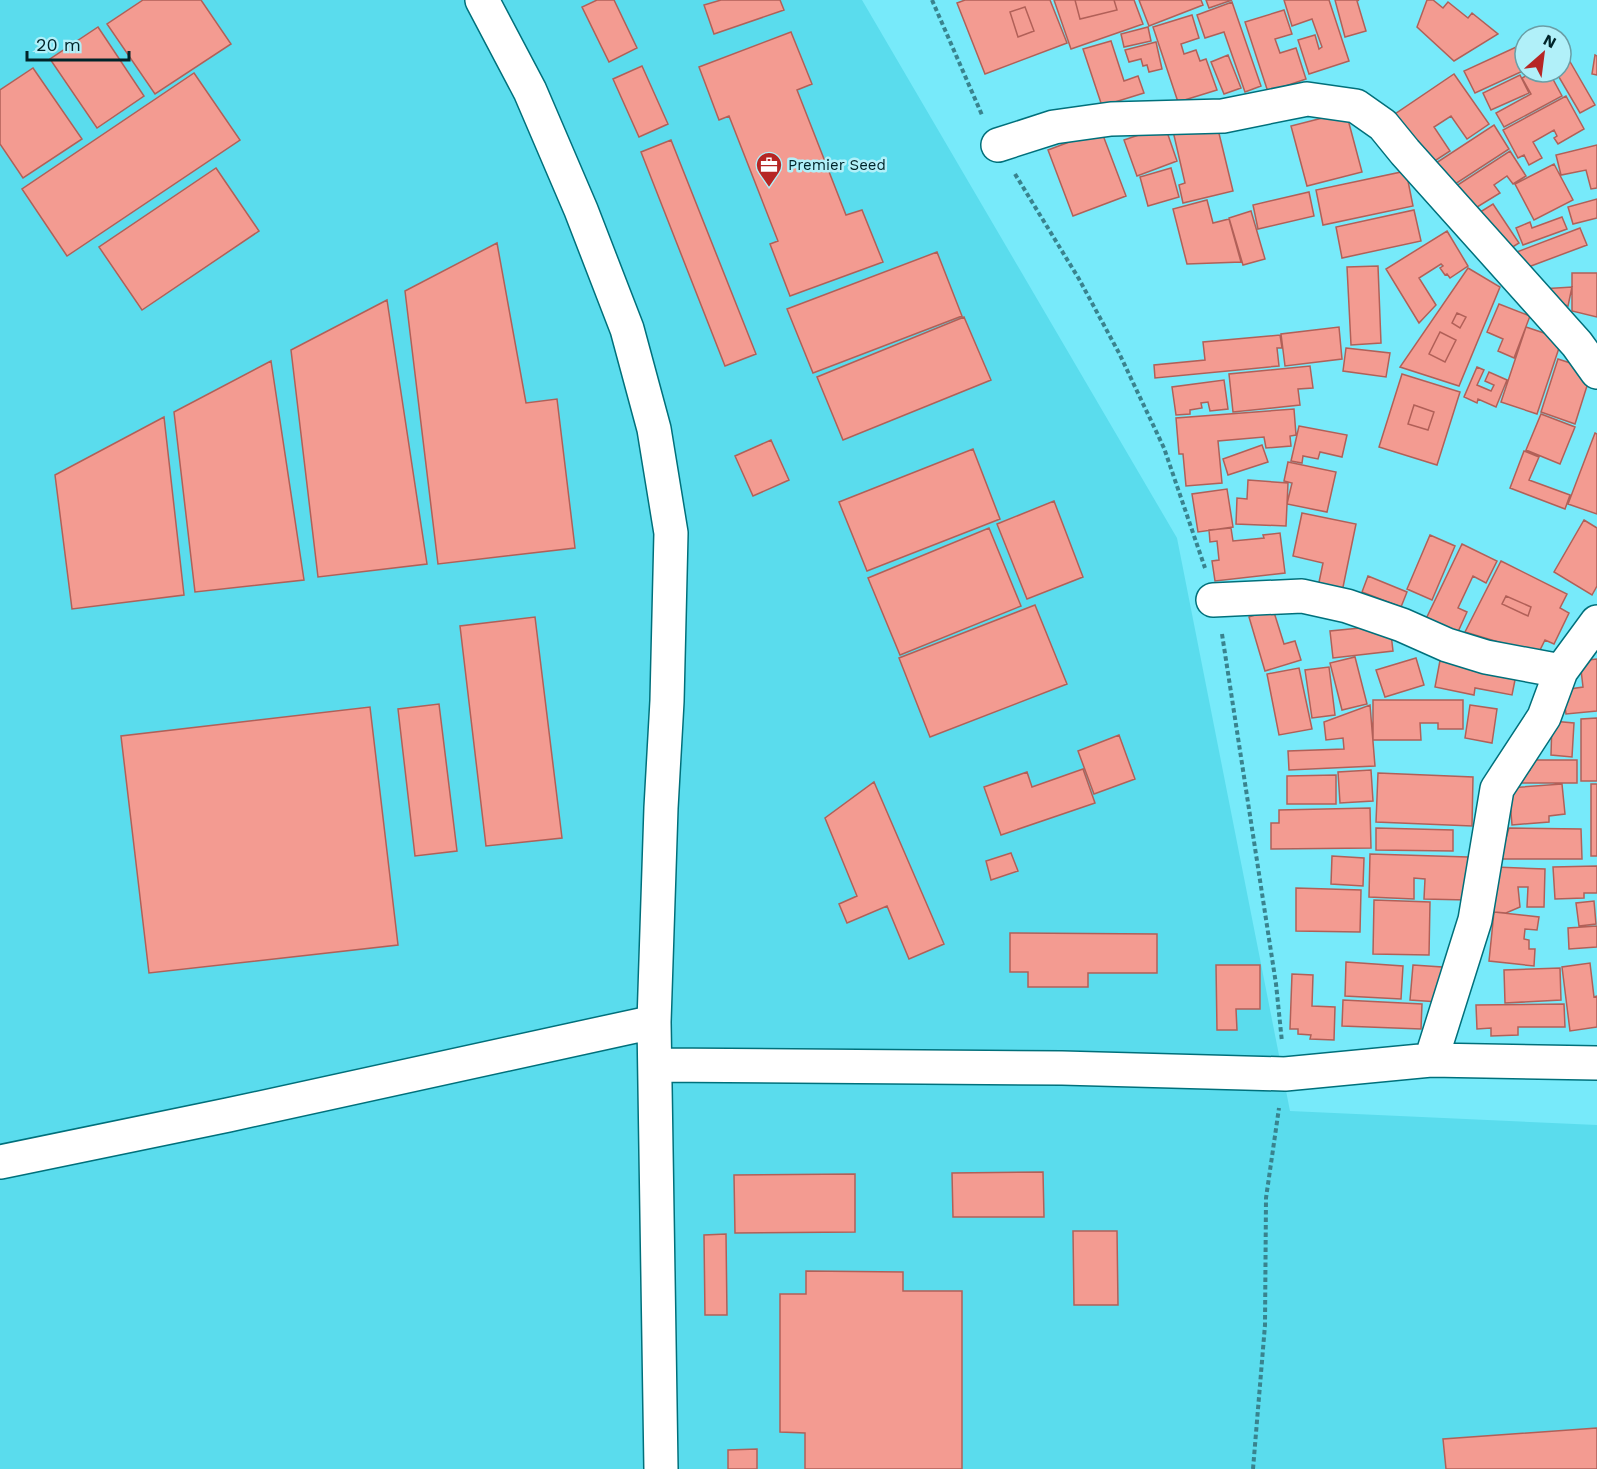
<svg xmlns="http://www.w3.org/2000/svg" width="1597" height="1469" font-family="'Work Sans',sans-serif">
	<rect width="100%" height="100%" fill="#77eafa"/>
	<!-- built -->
	<path fill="#5adced" d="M0 0H862L1177 538 1290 1111 1597 1125V1469H0Z"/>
	<!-- building -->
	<path fill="#f39b91" stroke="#b16058" stroke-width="1.5" fill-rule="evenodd" d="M143 0H201L231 44 155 94 107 24Z
		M597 0H614L637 48 609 62 582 7Z
		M721 0H780L784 10 714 34 704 5Z
		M965 0H1050L1067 43 985 74 957 3ZM1025 7 1034 31 1018 37 1010 12Z
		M1054 0H1075L1080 19 1117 10 1114 0H1134L1143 24 1071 49Z
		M1075 0H1114L1117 10 1080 19Z
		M1139 0H1201L1203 5 1149 26Z
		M1206 0H1232L1209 8Z
		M1284 0H1329L1349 61 1309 74 1298 40 1315 35 1319 49 1322 47 1312 19 1292 26Z
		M1335 0H1359L1357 1 1366 31 1345 37Z
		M1427 0H1433L1443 8 1448 2 1468 18 1472 13 1498 34 1454 61 1417 27Z
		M1232 2 1261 86 1245 92 1224 32 1205 38 1197 15Z
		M1025 7 1034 31 1018 37 1010 12Z
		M1284 10 1292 34 1275 39 1280 53 1296 48 1306 79 1268 92 1245 22Z
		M1192 15 1199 38 1181 44 1184 54 1196 50 1200 61 1206 59 1217 90 1178 102 1153 27Z
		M98 27 144 96 97 128 50 59Z
		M1148 27 1151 41 1124 47 1121 34Z
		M791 32 812 84 797 90 846 215 862 210 883 262 790 296 770 244 778 241 729 116 719 120 699 67Z
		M1111 41 1124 81 1138 76 1144 93 1102 106 1083 49Z
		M1156 42 1162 69 1149 72 1147 65 1143 66 1141 59 1129 62 1125 50Z
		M1525 43V70L1475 93 1464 71Z
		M1565 53 1595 105 1580 113 1556 72H1561V56Z
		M1228 55 1241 88 1224 94 1211 62Z
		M1595 55 1597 56V75L1592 74Z
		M642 66 668 124 639 137 613 79Z
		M33 68 82 139 23 178 0 144V90Z
		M1533 72H1549L1562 96 1504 127 1496 113 1531 94 1522 78Z
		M194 73 240 140 67 256 22 189Z
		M1454 74 1489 124 1467 139 1451 116 1434 127 1450 151 1430 164 1395 114Z
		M1520 75 1529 93 1491 110 1483 93Z
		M1566 96 1584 129 1558 144 1554 138 1557 136 1554 130 1533 142 1542 158 1529 165 1524 155 1518 158 1503 130Z
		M1346 112 1362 172 1307 186 1291 126Z
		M1216 121 1233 191 1183 203 1179 185 1185 183 1173 131Z
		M1494 125 1509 149 1449 188 1433 165Z
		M1165 126 1177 161 1137 176 1124 140Z
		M1101 130 1126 196 1073 216 1048 150Z
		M671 140 756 354 725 366 641 152Z
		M1597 145V188L1591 189 1586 170 1561 175 1556 155Z
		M1510 151 1526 176 1513 184 1507 176 1494 185 1500 193 1469 212 1453 188Z
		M1554 164 1573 200 1534 220 1515 184Z
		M216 168 259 231 142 310 99 247Z
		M1171 168 1179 197 1148 206 1140 177Z
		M1406 171 1413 206 1323 225 1316 190Z
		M1309 192 1314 216 1258 229 1253 205Z
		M1597 199V218L1573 224 1568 207Z
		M1207 200 1213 223 1229 219 1241 262 1187 264 1173 209Z
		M1493 204 1519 243 1503 253 1477 214Z
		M1414 210 1421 241 1342 258 1336 227Z
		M1251 211 1265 259 1243 265 1229 218Z
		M1562 217 1567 229 1523 245 1516 228 1530 222 1532 228Z
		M1580 228 1587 245 1515 272 1509 255Z
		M1447 231 1468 266 1450 278 1447 274 1445 275 1440 268 1443 266 1441 264 1419 278 1436 305 1419 323 1386 269Z
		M497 243 526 403 557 399 575 548 438 564 405 291Z
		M937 252 962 316 813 373 787 309Z
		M1378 266 1381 343 1351 345 1347 267Z
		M1468 268 1500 287 1459 386 1400 367ZM1457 313 1466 317 1460 328 1452 323ZM1440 332 1456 340 1445 362 1429 354Z
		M1572 273H1597V317L1572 311Z
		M1572 287 1568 306 1542 297 1541 289Z
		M387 300 427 564 318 577 291 350Z
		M1499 304 1530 316 1514 358 1498 351 1503 339 1487 332Z
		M1457 313 1466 317 1460 328 1452 323Z
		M964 317 991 380 843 440 817 377Z
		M1339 327 1342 359 1285 366 1281 334Z
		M1526 327 1562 339 1537 414 1501 402Z
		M1440 332 1456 340 1445 362 1429 354Z
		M1280 335 1282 348H1277L1279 366 1155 378 1154 365 1205 360 1203 342Z
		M1346 348 1390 353 1386 377 1343 371Z
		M1558 359 1592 370 1575 424 1541 412Z
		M271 361 304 580 195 592 174 412Z
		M1310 366 1313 388 1298 389 1300 405 1233 412 1229 374Z
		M1477 367 1484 370 1477 385 1491 391 1494 385 1485 381 1489 372 1507 380 1496 407 1478 399 1477 403 1464 397Z
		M1402 374 1460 392 1437 465 1379 447ZM1414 405 1434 412 1428 430 1408 424Z
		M1224 380 1228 409 1210 411 1208 402 1201 403 1202 408 1190 410V414L1176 415 1172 387Z
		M1414 405 1434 412 1428 430 1408 424Z
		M1294 409 1296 435 1290 436 1291 446 1266 448 1264 437 1218 441 1222 483 1186 486 1183 454H1179L1176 418Z
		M1541 414 1575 427 1560 464 1526 450Z
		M164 417 184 595 72 609 55 475Z
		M1299 426 1347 435 1342 457 1320 452 1318 459 1303 456 1302 463 1291 461Z
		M1595 433 1597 434V514L1568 504Z
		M771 440 789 480 753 496 735 456Z
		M1262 445 1268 462 1228 475 1223 459Z
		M973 449 1000 519 867 571 839 502Z
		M1524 451 1539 457 1529 480 1570 495 1565 509 1510 488Z
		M1288 462 1336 472 1327 512 1287 504 1292 483 1284 481Z
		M1248 480 1288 483 1286 526 1236 524 1237 498 1247 499Z
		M1227 489 1233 527 1198 532 1192 494Z
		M1054 501 1083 577 1027 599 997 524Z
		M1302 513 1356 524 1342 592 1318 587 1323 563 1293 556Z
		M1584 520 1597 528V586L1592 595 1554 572Z
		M989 528 1021 606 900 655 868 578Z
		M1231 528 1233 541 1264 538 1263 535 1280 533 1285 573 1215 581 1212 561 1219 560 1217 541 1210 542 1209 530Z
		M1430 535 1455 546 1432 600 1407 589Z
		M1462 544 1497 561 1486 583 1473 576 1458 608 1467 612 1457 634 1426 619Z
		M1501 561 1567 594 1560 608 1569 613 1554 644 1545 640 1538 654 1465 632ZM1506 596 1531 607 1528 616 1502 604Z
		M1368 576 1407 592 1401 607 1362 592Z
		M1506 596 1531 607 1528 616 1502 604Z
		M1035 605 1067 684 930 737 899 658Z
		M1273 609 1284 644 1295 641 1301 660 1265 671 1249 617Z
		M535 617 562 838 486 846 460 626Z
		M1390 625 1393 651 1333 658 1330 631Z
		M1442 650 1518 665 1512 695 1475 688 1474 695 1435 687Z
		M1355 657 1367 704 1342 710 1330 663Z
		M1416 658 1424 685 1385 697 1376 670Z
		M1597 659V711L1566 714 1563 690 1583 687 1580 661Z
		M1329 667 1335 715 1312 718 1305 670Z
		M1299 668 1312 729 1279 735 1267 674Z
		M1373 700H1463V729H1438V723H1420L1421 740H1373Z
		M439 704 457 851 415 856 398 709Z
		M1370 705 1375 766 1289 770 1288 751 1344 749 1343 738 1326 740 1324 722Z
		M1470 705 1497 709 1492 743 1465 738Z
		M370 707 398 945 149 973 121 736Z
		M1597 718V781H1581V719Z
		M1552 721 1574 723 1572 757 1551 755Z
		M1119 735 1135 779 1094 794 1078 751Z
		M1530 760H1577V783H1520L1519 770H1530Z
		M1083 769 1095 803 1001 835 984 787 1027 772 1032 787Z
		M1371 770 1373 801 1340 803 1338 772Z
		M1378 773 1473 777 1472 826 1376 822Z
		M1336 775V804H1287V776Z
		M874 782 944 944 909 959 887 906 847 923 839 904 857 896 825 818Z
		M1562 784 1565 814 1549 816V822L1512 825 1509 788Z
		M1591 784H1597V856H1591Z
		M1370 808 1371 848 1271 849V823H1279V810Z
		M1376 828 1453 830V851L1376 850Z
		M1509 828 1581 829 1582 859H1500Z
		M1011 853 1018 871 991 880 986 861Z
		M1370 854 1468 857 1467 900 1424 899 1425 879 1414 878V899L1369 897Z
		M1332 856 1364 858 1363 886 1331 884Z
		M1597 866V893H1584V898L1555 899 1553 867Z
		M1495 867 1545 869 1544 907H1527L1528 887H1518L1520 907 1506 913 1494 912Z
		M1296 888 1361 890 1360 932 1296 931Z
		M1374 900 1430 902 1429 955 1373 954Z
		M1594 901 1596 924 1579 926 1576 903Z
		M1494 912 1539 917 1537 930 1525 929 1524 939 1529 940V949H1535L1534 966 1489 961Z
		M1597 926V947L1569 949 1568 928Z
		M1010 933 1157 934V973H1088V987H1028V972H1010Z
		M1346 962 1403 966 1401 999 1345 996Z
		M1590 963 1594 997 1597 996V1027L1570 1031 1562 967Z
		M1216 965H1260V1009H1236L1237 1030H1217Z
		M1413 965 1442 967 1439 1002 1410 1000Z
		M1560 968 1561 1000 1505 1003 1504 970Z
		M1292 974 1313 975 1312 1006 1335 1007 1334 1040 1310 1039 1311 1035 1298 1034V1029H1290Z
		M1343 1000 1422 1004 1421 1029 1342 1026Z
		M1564 1004 1565 1027H1518V1035L1491 1036V1028L1477 1029 1476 1005Z
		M1043 1172 1044 1217H953L952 1173Z
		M855 1174V1232L735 1233 734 1175Z
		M1073 1231H1117L1118 1305H1074Z
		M726 1234 727 1315H705L704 1235Z
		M806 1271 903 1272V1291H962V1469H805V1433L780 1432V1294H806Z
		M1597 1428V1469H1446L1443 1439Z
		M757 1449V1469H728V1450Z"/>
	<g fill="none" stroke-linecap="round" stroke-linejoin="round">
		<!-- minor casing -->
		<g stroke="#00707b" stroke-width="36">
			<path id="minor" d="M482 0 530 91 581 210 627 329 654 429 671 533 667 701 661 808 654 1022 661 1469
				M998 145 1054 127 1111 119 1223 116 1307 99 1356 106 1383 125 1405 152 1577 344 1597 372
				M1213 600 1302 596 1347 606 1402 625 1447 645 1486 657 1561 671
				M1431 1060 1475 920 1497 789 1544 717 1561 671 1597 622
				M656 1065 1062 1068 1285 1074 1431 1060 1597 1063
				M0 1162 228 1115 654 1022"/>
		</g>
		<!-- path -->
		<path stroke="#39838e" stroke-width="4" stroke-dasharray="4.5 3" stroke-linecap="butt" d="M932 0 982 115
			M1015 174 1079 279 1119 353 1164 448 1205 568
			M1222 634 1276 984 1282 1042
			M1253 1469 1265 1325 1266 1198 1279 1108"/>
		<!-- minor -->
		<use href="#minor" stroke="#fff" stroke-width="33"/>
	</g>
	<!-- icons -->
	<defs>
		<g id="office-pin" transform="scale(1.35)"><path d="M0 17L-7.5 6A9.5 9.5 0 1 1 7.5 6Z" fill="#b62624" stroke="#b1f0f9"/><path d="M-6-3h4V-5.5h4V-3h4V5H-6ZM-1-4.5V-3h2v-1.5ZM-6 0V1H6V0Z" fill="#fff"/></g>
	</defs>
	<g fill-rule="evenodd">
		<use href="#office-pin" x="769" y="165"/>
	</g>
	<g text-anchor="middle" stroke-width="5" stroke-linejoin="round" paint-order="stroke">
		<!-- poi labels -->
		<g font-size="15" fill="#002429" stroke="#b1f0f9" text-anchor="start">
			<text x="788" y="170">Premier Seed</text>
		</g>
	</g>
	<!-- north arrow -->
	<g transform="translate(1543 54) rotate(28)"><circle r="28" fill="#b1f0f9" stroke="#6a9ea6" stroke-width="1.5"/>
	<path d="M0-4.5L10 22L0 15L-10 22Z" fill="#b62624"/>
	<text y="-9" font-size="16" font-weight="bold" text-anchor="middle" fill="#002429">N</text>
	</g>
	<!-- scale -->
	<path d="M27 51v9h102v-9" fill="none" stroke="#002429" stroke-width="3"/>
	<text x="36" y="51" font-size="18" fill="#002429" stroke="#b1f0f9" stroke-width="4.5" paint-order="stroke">20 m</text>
</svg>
